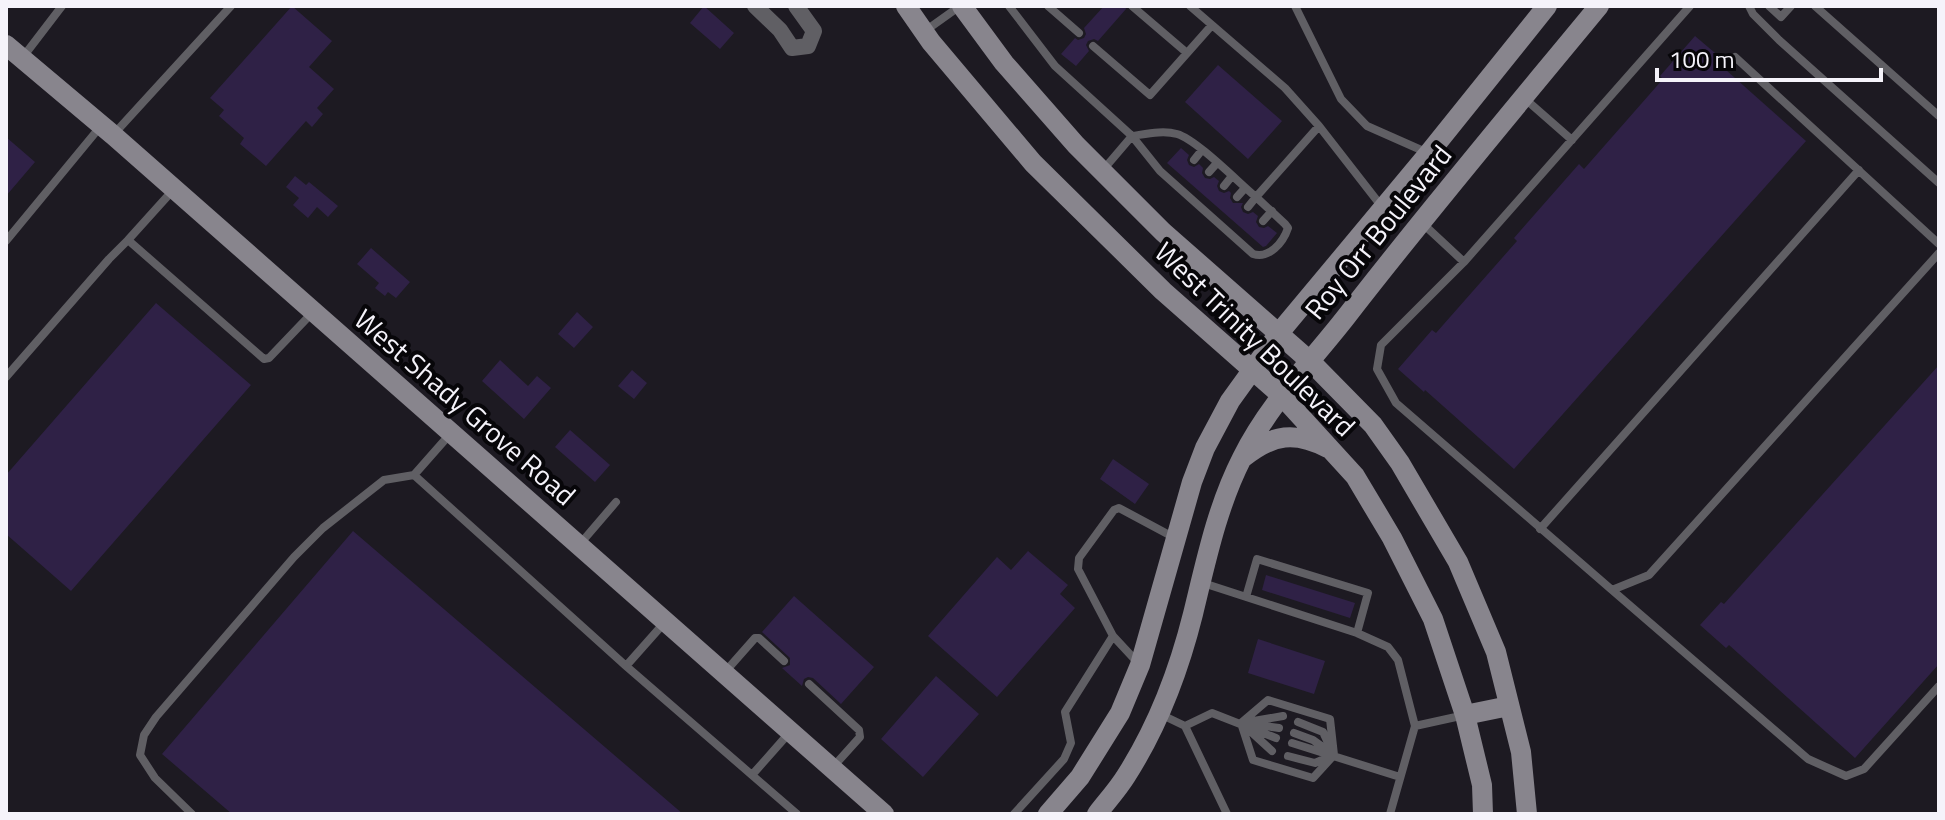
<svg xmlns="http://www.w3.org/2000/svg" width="1945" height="820" font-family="'Titillium Web',sans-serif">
	<rect width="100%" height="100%" fill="#1d1a22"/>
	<!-- building -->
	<path fill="#2f2146" d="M292 6 332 41 309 67 334 89 317 108 323 114 312 127 306 121 266 166 240 144 244 138 219 116 224 110 210 98Z
		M704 6 734 33 720 49 690 23Z
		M1104 6H1125L1126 9 1098 41 1094 39 1088 41 1086 45 1089 51 1076 66 1061 54 1075 38 1078 40 1084 38 1086 34 1084 28Z
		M1695 36 1721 58 1717 62 1806 141 1514 469 1425 390 1424 392 1398 369 1432 330 1436 333 1517 241 1514 238 1579 164 1584 169 1663 79 1660 76Z
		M1218 65 1282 121 1248 159 1185 102Z
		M6 137 35 162 6 196Z
		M1181 148 1189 155 1187 160 1189 165 1194 167 1199 164 1203 168 1202 173 1205 178 1210 179 1214 177 1219 181 1217 186 1219 191 1224 193 1229 191 1231 193 1230 198 1233 203H1243L1241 207 1243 212 1248 214 1253 212 1258 216 1256 222 1259 227 1264 228 1268 226 1277 233 1266 246 1263 247 1167 163Z
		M295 176 306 185 309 182 338 206 328 217 317 207 308 218 293 205 299 198 286 187Z
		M371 248 410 282 396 298 388 292 385 296 375 288 379 283 357 264Z
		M156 303 251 385 71 591 6 534V475Z
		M577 312 593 327 574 348 558 334Z
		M500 360 528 386 537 376 551 388 524 419 482 381Z
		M1939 365V664L1855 758 1729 645 1726 648 1700 625 1721 602 1724 604Z
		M632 370 647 383 634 399 618 386Z
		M570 430 610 465 595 482 555 447Z
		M1113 459 1149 484 1135 504 1100 479Z
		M353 531 683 814H232L162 754Z
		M1028 551 1068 585 1060 594 1075 608 997 697 928 636 997 557 1011 570Z
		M1266 575 1355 603 1350 618 1262 590Z
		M794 596 874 667 841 704 813 678 808 677 804 679 802 686 782 668 790 665V658L762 632Z
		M1258 639 1325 661 1314 694 1248 673Z
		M936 676 979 714 923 777 881 739Z"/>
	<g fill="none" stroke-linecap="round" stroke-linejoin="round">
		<!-- service -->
		<path stroke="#605f64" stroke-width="8" d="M1009 6 1055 66 1132 136 1103 170
			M1048 6 1079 33
			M1132 6 1187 53
			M1190 6 1285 88 1319 126
			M1295 6 1341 99 1367 126 1428 153
			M1749 6 1753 14 1779 40 1939 183
			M1769 6 1781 17 1791 6
			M1815 6 1939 116
			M925 31 960 6
			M1093 46 1150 95 1212 25
			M23 57 62 6
			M1735 57 1939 244
			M1524 98 1572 140
			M113 135 231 6
			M1132 136C1146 134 1163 130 1177 134 1196 139 1239 183 1256 197L1319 126 1382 207
			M1132 136 1160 171 1253 254C1269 259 1283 243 1288 228L1285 224 1256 197 1248 207
			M1194 160 1202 150
			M1209 172 1217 163
			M1224 186 1232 176
			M174 189 128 240 264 359 269 358 313 312
			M1237 197 1245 188
			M1263 221 1272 211
			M1421 222 1464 262 1381 345 1377 369 1396 403 1612 590 1649 575 1939 253
			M6 241 100 127
			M1464 262 1690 6
			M6 377 109 259 128 240
			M414 475 626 666 797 814
			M1540 529 1859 170
			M580 544 616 502
			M1200 582 1357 633 1388 647 1398 660 1415 726 1390 814
			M1612 590 1808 759 1846 776 1864 769 1939 686
			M1246 597 1257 559 1368 593 1357 633
			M1139 664 1113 636 1078 569 1079 558 1114 510 1119 508 1175 538
			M626 666 665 622
			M725 672 755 638H759L784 661
			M809 684 859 730 860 737 833 767
			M1268 700 1330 719 1334 755 1313 778 1253 760 1241 723Z
			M1160 714 1185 726 1227 814
			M1298 722 1323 732 1330 747
			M1242 723 1283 716
			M1250 724 1279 728
			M1185 726 1212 713 1276 738
			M1415 726 1465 715
			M1248 729 1272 751
			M1294 733 1313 740 1327 750
			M1292 743 1400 777
			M1288 756 1315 763 1329 757
			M752 775 790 732
			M192 814 155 778 140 755 144 735 156 717 294 557 323 528 384 480 414 475 451 433
			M1014 814 1064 759 1071 743 1065 712 1113 636"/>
		<!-- minor -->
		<path stroke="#605f64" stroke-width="16" d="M755 6 780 30 792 48 808 46 814 31 796 6"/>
		<!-- secondary -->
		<path stroke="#88858d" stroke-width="20" d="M906 6 931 42 1033 163 1163 291 1281 395 1355 476 1392 538 1433 619 1465 715 1482 785 1483 814
			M962 6 1004 63 1076 145 1163 232 1311 362 1373 425 1400 463 1458 562 1496 652 1521 752 1527 814
			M6 45 113 135 884 814
			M1244 457C1273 434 1295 431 1328 448
			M1465 715 1509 706
			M1048 814 1080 777 1120 713 1140 665 1192 482 1205 448 1230 401 1279 333 1429 153 1547 6
			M1097 814C1107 801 1118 789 1126 776 1158 726 1179 670 1193 614 1206 561 1217 507 1242 458 1268 405 1310 363 1346 317 1428 211 1514 109 1599 6"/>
	</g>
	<g text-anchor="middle" stroke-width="8" stroke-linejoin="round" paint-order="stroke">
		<!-- street labels -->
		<g font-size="28" fill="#f5f3fa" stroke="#070609">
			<text transform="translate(1378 232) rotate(-51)" y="10">Roy Orr Boulevard</text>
			<text transform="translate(1255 339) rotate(44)" y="10">West Trinity Boulevard</text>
			<text transform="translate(465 407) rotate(41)" y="10">West Shady Grove Road</text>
		</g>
	</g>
	<!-- border -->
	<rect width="1945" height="820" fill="none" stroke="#f5f3fa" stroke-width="16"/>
	<!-- scale -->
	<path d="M1657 68v12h224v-12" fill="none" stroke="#f5f3fa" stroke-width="4"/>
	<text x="1669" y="68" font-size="24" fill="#f5f3fa" stroke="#070609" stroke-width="6" paint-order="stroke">100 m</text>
</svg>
